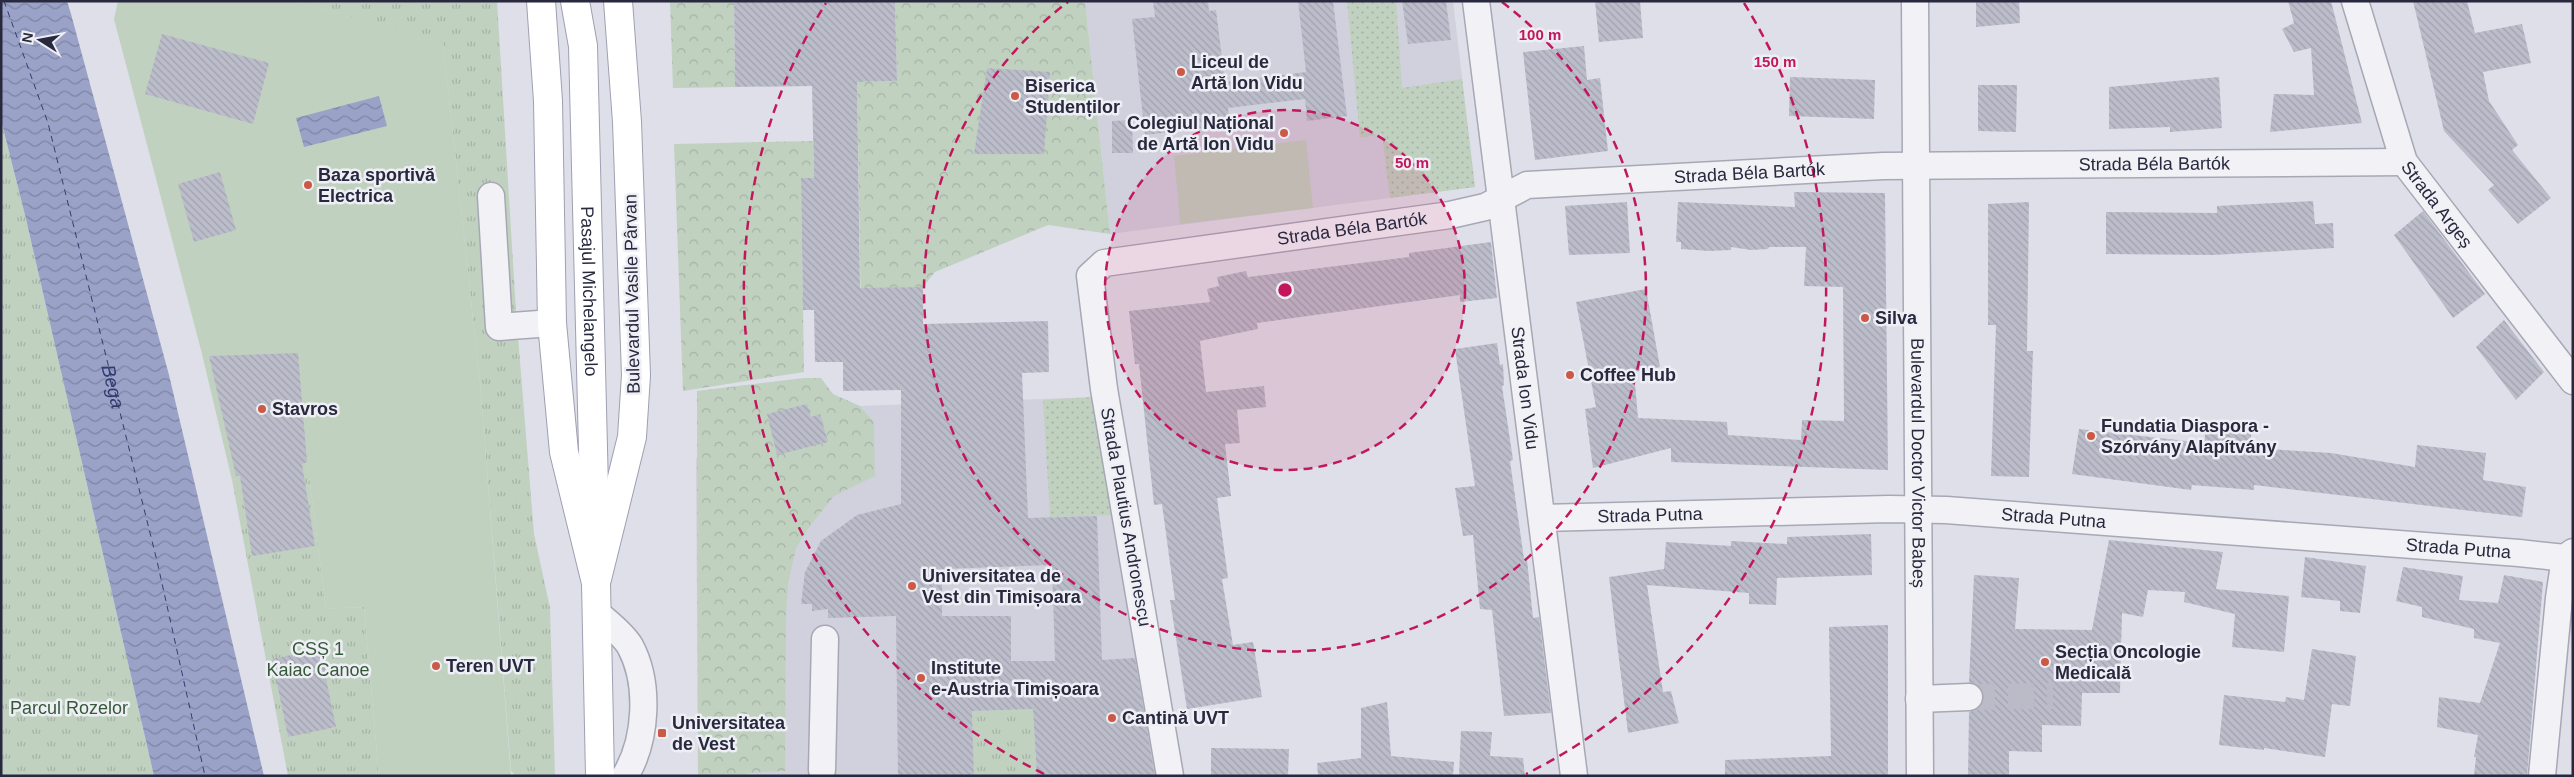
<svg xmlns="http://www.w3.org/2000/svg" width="2574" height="777" font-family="Arial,sans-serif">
	<defs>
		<pattern id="grass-dots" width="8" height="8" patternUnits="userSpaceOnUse" patternTransform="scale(1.25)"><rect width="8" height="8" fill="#c0d1c0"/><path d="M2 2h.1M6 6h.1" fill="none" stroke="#a5b3a6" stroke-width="1.8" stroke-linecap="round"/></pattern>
		<pattern id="forest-crowns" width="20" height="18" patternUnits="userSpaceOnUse" patternTransform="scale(1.25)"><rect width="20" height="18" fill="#c0d1c0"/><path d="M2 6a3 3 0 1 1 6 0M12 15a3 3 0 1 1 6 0" fill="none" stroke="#a5b3a6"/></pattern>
		<pattern id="park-tufts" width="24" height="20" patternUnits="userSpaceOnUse" patternTransform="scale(1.25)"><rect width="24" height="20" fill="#c0d1c0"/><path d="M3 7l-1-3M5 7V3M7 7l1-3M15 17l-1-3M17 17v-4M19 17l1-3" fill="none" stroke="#a5b3a6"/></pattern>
		<pattern id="water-waves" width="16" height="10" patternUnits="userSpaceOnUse" patternTransform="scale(1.25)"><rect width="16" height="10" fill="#9aa2c7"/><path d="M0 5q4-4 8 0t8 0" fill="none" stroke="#7e84a3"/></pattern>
		<pattern id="building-back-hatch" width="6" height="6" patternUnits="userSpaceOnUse" patternTransform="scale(1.25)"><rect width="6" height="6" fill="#bcbdca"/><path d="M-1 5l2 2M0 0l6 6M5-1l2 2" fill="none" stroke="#a2a2af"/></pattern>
	</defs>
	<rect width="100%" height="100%" fill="#dedfe8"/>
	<!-- built -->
	<path fill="#d0d1dc" d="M1085 1H1453L1475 187 1110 234Z
		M1094 397 1161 776H698L696 458 874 422 860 406Z"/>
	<!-- grass -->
	<path fill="url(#grass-dots)" d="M1347 1H1396L1402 88 1462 79 1475 187 1390 198 1382 134 1360 138Z
		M1094 397 1115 515 1050 517 1043 400Z"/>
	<!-- forest -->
	<path fill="url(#forest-crowns)" d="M670 1H734L735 87 673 88Z
		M895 1H1085L1110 234 1048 225 935 272 923 287 861 317 857 82 897 81Z
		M813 141 814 178 801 179 804 372 683 391 674 144Z
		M804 378H821L833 394 860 406 874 422 875 476 834 496 810 526 796 548 788 584 786 617 785 771 747 773 746 776H698L697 391Z"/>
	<!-- park -->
	<path fill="url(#park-tufts)" d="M295 1H497L516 312 534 534 550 608 555 776H516L511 771 480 383 443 43Z
		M1 120 26 219 154 776H1Z
		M308 467 326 609 364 607 379 776H288L232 480Z
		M1033 709 1037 776H974L972 711Z"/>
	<!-- garden -->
	<path fill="#c0d1c0" d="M118 1H295L443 42 480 383 511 776H379L364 607 326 609 308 468 232 480 201 350 114 19Z
		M1306 140 1313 208 1180 224 1174 156Z"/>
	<!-- water -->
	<path fill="url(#water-waves)" d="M1 1H67L71 14 169 375 264 776H154L26 219 1 120Z
		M379 96 387 126 304 147 296 118Z"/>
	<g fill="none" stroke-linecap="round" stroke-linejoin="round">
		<!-- ferry -->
		<path stroke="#333c71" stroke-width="1" stroke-dasharray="6 5" stroke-linecap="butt" id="s1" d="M4 1 48 123 157 561 205 776"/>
	</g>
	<!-- building -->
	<path fill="url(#building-back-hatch)" fill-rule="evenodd" d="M734 1H895L897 81 857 82 860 288 923 287V324L1048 321 1049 372 1022 373 1028 518 1097 516 1102 660 1135 658 1155 776H1037L1033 709 972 711 974 776H898L896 616 828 618V609L812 611V604H801L805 572 821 541 857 515 901 504V390L843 391V362H815L814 310H803L801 178H814L812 86 735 87ZM1052 565 1055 661H1011V616H942V569Z
		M1153 1H1208L1209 11 1216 10 1225 82 1306 72 1298 1H1333L1347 116 1307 121 1305 99 1228 108 1230 125 1145 135 1132 19 1155 17Z
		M1402 1H1446L1451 40 1408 44Z
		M1595 1H1640L1643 38 1599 42Z
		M1976 1H2019L2020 23 1976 27Z
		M2288 1H2331L2362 123 2270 132 2274 94 2314 95 2311 48 2294 52 2282 29 2294 23Z
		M2413 1H2467L2475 33 2522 24 2531 63 2483 72 2489 101 2518 145 2512 150 2551 198 2518 224 2488 190 2494 185 2444 131Z
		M162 34 269 63 253 124 145 94Z
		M1584 46 1587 80 1600 78 1608 151 1535 160 1523 52Z
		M987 68 1050 72 1044 154H974Z
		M1790 77 1875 80 1874 119 1789 116Z
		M2219 77 2222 128 2170 132V127L2109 129V87Z
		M1978 85H2017L2016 132 1978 131Z
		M1132 120 1133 153H1112V121Z
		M220 172 236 230 194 242 178 184Z
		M1794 192 1885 193 1888 470 1671 462V448L1593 468 1585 409 1596 407 1576 302 1646 289 1660 367 1634 372 1638 418 1727 422 1728 435 1801 440 1802 420 1844 421 1843 287 1804 286 1806 247H1769L1768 249 1751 250 1731 247V250L1709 251 1681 249V242H1676L1678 202 1795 207Z
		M2313 201 2315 224 2333 223 2334 248 2213 255 2106 254V212L2217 213V206Z
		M1627 202 1630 253 1569 255 1565 206Z
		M2029 202 2027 351H2033L2029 477 1991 476 1996 325H1988V204Z
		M2423 211 2485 294 2453 318 2394 235Z
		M1491 242 1497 298 1460 302V295L1257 323 1258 329 1200 341 1206 392 1264 386 1266 407 1237 410 1240 443 1225 444 1231 496 1217 498 1228 578 1222 579 1233 645 1253 642 1262 697 1187 709 1170 600H1175L1162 504 1154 505 1139 364H1135L1129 311 1210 302 1207 289 1219 286 1217 277 1246 271 1248 277 1409 257V253Z
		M2504 320 2544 372 2516 400 2476 347Z
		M1497 343 1500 365 1503 364 1504 385 1502 386 1513 460 1510 461 1524 559H1527L1533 618 1539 617 1551 713 1504 716 1492 610 1480 609 1473 535 1463 536 1455 488 1475 486 1455 349Z
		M298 353 307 462 302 464 315 546 252 556 240 476H236L209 356Z
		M807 404 811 417 820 414 828 442 777 455 767 414Z
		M2207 423 2252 426 2250 448 2331 453 2415 467 2417 445 2486 453 2483 480 2526 487 2522 517 2254 485V490L2192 485 2191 490 2072 474 2079 429 2204 443Z
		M1871 534 1872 575 1777 578 1776 605 1749 604V593L1647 585 1663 692 1671 691 1679 723 1628 733 1609 577 1664 569 1666 542 1731 546V541L1787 544V537Z
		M2109 540 2223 552 2216 589 2289 596 2284 652 2232 647 2235 614 2184 602 2185 592 2148 590 2143 617 2122 613 2120 693H2082L2081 726 2042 725V752L2009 751V776H1968L1969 712 1977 709 1984 697 1981 689 1969 682 1974 575 2019 578 2015 629 2092 630Z
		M2305 557 2366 566 2360 613 2340 611V601L2301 597Z
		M2403 567 2463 576 2459 600 2498 603 2504 575 2543 582 2527 776H2474L2476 757H2474L2478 735 2437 727 2439 697 2480 703 2500 643 2474 638V629L2422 617V607L2396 601Z
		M1888 625V776H1725V760L1831 756 1829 627Z
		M320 649 336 727 288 737 272 659Z
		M2312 649 2356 656 2350 706 2332 704 2325 757 2264 748V750L2219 745 2224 695 2285 702 2286 697 2304 700Z
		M1387 702 1391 756 1454 762 1453 776H1318L1317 763 1361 758V708Z
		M1461 731 1492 732 1490 756 1523 758 1525 776H1459Z
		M1211 748 1289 749 1288 776H1211Z"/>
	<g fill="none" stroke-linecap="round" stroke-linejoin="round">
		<!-- minor-tunnel -->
		<path stroke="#babbc6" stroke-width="26" stroke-dasharray="26 13" stroke-linecap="butt" d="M1969 697 2053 696"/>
		<!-- minor casing -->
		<g stroke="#a7a8b5" stroke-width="29">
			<g id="minor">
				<path id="s2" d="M1476 1 1574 776"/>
				<path id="s3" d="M1915 1 1920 776"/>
				<path id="s4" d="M2355 1 2404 162 2573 381"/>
				<path d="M491 196 499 327 552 323"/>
				<path id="s5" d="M1542 518 1889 509 1946 510 2519 553 2565 558"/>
				<path d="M598 614C608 623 623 634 630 646 650 683 647 740 625 776"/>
				<path d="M1919 699 1969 697"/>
				<path d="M822 770 825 639"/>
				<path id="s6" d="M1170 776 1104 389 1090 276 1104 263 1450 215 1485 207 1527 185 1883 166 2404 162"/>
				<path d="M2542 776 2559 598 2565 558 2573 552"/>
			</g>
		</g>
		<!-- major casing -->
		<g stroke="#9ea0b3" stroke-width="30">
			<g id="major">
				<path d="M541 1 548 101 552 323 564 452 596 583 600 776"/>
				<path id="s7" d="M575 1 583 46 595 529"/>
				<path d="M597 579 632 437 636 375 627 122 618 1"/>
			</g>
		</g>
		<!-- minor -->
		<use href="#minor" stroke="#f1f1f6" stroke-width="26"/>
		<!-- major -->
		<use href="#major" stroke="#fff" stroke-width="28"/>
	</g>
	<!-- distance rings -->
	<circle cx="1285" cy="290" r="180" fill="#c2185b" fill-opacity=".12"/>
	<g fill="none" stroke="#c2185b" stroke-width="2.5" stroke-dasharray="9 6">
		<circle cx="1285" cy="290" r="180"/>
		<path d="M1502 2A361 361 0 1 1 1068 2"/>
		<path d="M1044 774A541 541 0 0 1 826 3M1744 3A541 541 0 0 1 1526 774"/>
	</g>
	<!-- markers -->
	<g fill="#cb5945" stroke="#eeeff5" stroke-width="2">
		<circle cx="1181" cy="72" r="5"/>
		<circle cx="1015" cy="96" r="5"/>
		<circle cx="1284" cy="133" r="5"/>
		<circle cx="308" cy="185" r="5"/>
		<circle cx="1865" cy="318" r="5"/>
		<circle cx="1570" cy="375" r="5"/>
		<circle cx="262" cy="409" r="5"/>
		<circle cx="2091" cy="436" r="5"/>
		<circle cx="912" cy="586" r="5"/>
		<circle cx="2045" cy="662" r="5"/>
		<circle cx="436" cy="666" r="5"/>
		<circle cx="921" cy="678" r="5"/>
		<circle cx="1112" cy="718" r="5"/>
		<rect x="657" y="728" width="10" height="10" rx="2.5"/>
	</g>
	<g text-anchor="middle" stroke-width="5" stroke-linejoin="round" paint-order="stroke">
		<!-- poi labels -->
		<g font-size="18" font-weight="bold" fill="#28293e" stroke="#eeeff5" text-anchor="start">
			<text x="1191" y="68">Liceul de<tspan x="1191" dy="21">Artă Ion Vidu</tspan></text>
			<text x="1025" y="92">Biserica<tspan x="1025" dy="21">Studenților</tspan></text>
			<text x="1274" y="129" text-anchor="end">Colegiul Național<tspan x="1274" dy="21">de Artă Ion Vidu</tspan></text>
			<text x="318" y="181">Baza sportivă<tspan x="318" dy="21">Electrica</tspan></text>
			<text x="1875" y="324">Silva</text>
			<text x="1580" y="381">Coffee Hub</text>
			<text x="272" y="415">Stavros</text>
			<text x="2101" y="432">Fundatia Diaspora -<tspan x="2101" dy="21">Szórvány Alapítvány</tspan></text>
			<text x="922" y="582">Universitatea de<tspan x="922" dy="21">Vest din Timișoara</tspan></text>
			<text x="2055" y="658">Secția Oncologie<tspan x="2055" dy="21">Medicală</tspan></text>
			<text x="446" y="672">Teren UVT</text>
			<text x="931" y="674">Institute<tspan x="931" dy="21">e-Austria Timișoara</tspan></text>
			<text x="1122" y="724">Cantină UVT</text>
			<text x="672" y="729">Universitatea<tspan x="672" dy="21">de Vest</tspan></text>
		</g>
		<!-- street labels -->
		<g font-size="18" fill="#28293e" stroke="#eeeff5">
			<text dy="6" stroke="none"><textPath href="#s6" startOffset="1586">Strada Béla Bartók</textPath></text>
			<text dy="6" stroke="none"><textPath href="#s6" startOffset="1181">Strada Béla Bartók</textPath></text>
			<text dy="6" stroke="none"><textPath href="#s4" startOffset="222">Strada Argeș</textPath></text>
			<text dy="6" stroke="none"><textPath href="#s6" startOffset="776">Strada Béla Bartók</textPath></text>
			<text dy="6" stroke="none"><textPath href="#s7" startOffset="291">Pasajul Michelangelo</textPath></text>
			<text transform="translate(632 294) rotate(-91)" y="6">Bulevardul Vasile Pârvan</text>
			<text dy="6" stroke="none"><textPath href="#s2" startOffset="390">Strada Ion Vidu</textPath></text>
			<text dy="6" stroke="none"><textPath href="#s3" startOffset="462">Bulevardul Doctor Victor Babeș</textPath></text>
			<text dy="6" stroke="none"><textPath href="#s5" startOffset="108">Strada Putna</textPath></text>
			<text transform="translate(1126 517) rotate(80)" y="6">Strada Plautius Andronescu</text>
			<text dy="6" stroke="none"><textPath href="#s5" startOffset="512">Strada Putna</textPath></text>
			<text dy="6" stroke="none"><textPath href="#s5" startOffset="918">Strada Putna</textPath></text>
		</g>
		<!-- park labels -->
		<g font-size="18" fill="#355939" stroke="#eeeff5">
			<text x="318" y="655">CSȘ 1<tspan x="318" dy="21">Kaiac Canoe</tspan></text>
			<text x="69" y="714">Parcul Rozelor</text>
		</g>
		<!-- water labels -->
		<g font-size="19" font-style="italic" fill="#333c71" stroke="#eeeff5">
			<text dy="7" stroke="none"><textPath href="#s1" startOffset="401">Bega</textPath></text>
		</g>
	</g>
	<circle cx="1285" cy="290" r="8" fill="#c2185b" stroke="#eeeff5" stroke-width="2.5"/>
	<g font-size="15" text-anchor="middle" font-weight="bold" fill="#c2185b" stroke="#eeeff5" stroke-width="5" stroke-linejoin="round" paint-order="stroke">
		<text x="1540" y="40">100 m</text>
		<text x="1775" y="67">150 m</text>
		<text x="1412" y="168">50 m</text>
	</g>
	<!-- border -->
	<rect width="2574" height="777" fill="none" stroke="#28293e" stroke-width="5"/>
	<!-- north arrow -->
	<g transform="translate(40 40) rotate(281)" stroke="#eeeff5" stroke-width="4" paint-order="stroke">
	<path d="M0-4L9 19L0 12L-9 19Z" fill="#28293e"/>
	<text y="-8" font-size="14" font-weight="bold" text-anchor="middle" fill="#28293e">N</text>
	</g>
</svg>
